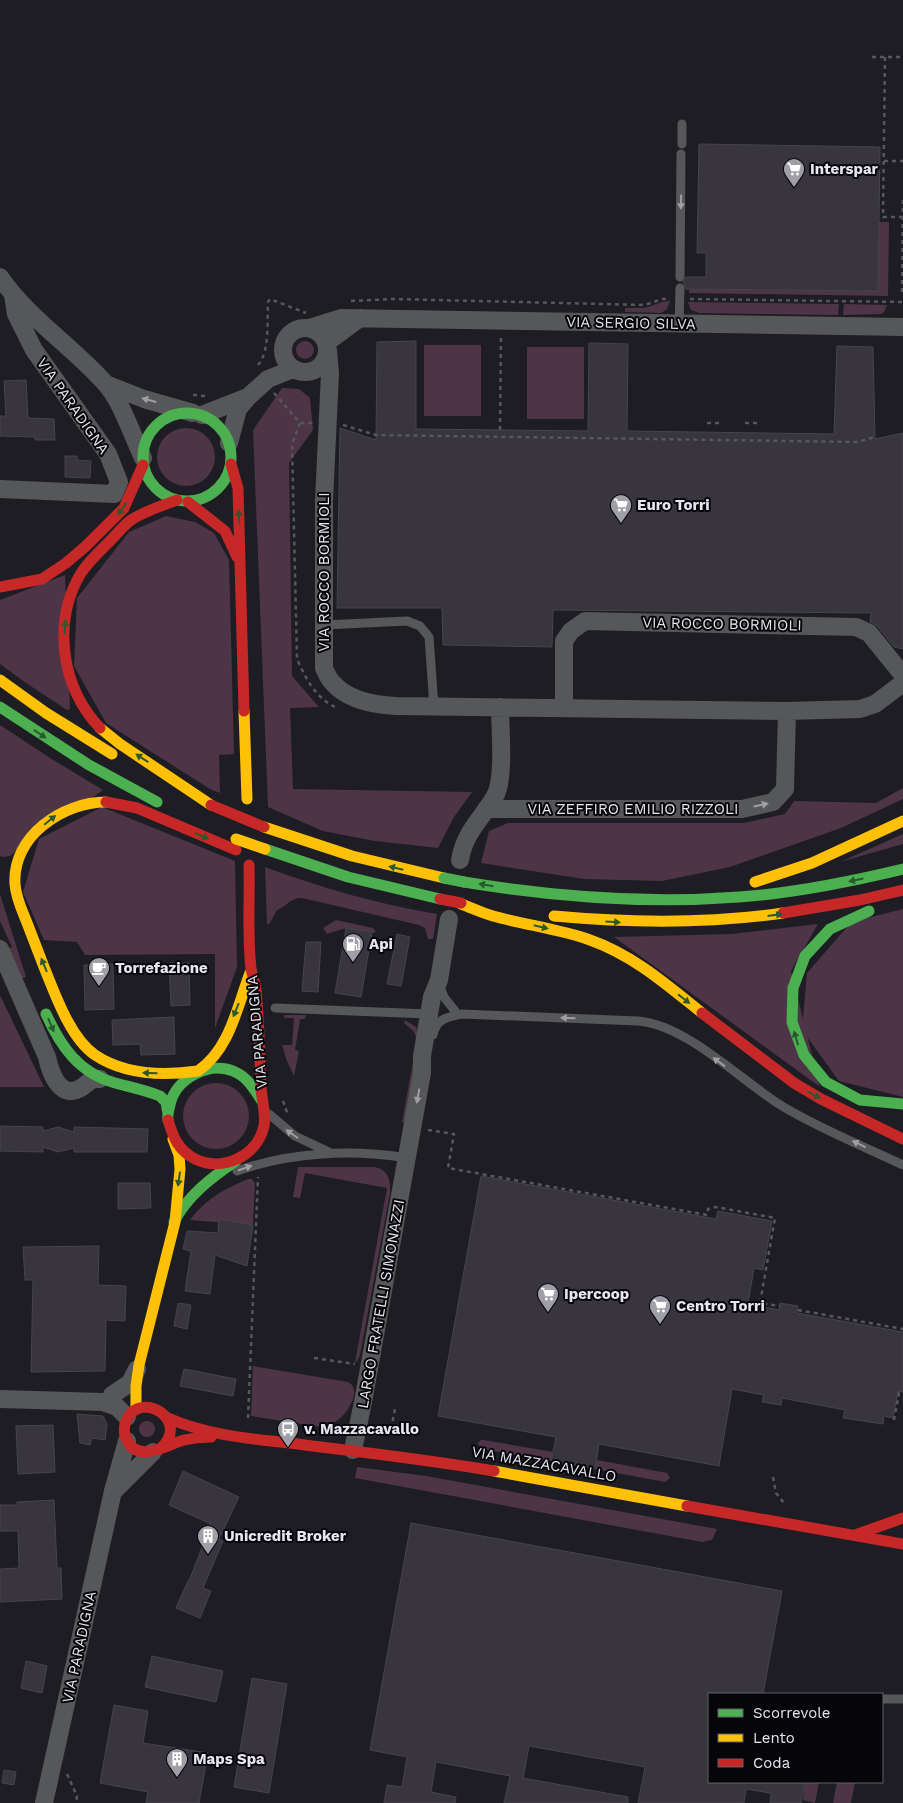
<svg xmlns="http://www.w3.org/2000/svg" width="903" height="1803" font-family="'Work Sans',sans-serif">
	<rect width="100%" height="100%" fill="#1d1d23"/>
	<!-- green -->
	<path fill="#4d3547" d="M879 222H889L888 296 689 293V289L878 291Z
		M670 301 667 309 661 313 625 312V308H645L662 302Z
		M688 302 839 304 838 315 699 313 691 310Z
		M844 304 887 305 884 312 881 314 843 315Z
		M296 350a9 9 0 1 1 18 0a9 9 0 1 1-18 0Z
		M424 345H481V416H424Z
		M527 347H584V419H527Z
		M282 388 299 389 310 398 313 430 289 463 292 676 319 707 290 708 293 789 472 792 454 817 438 848 375 841 323 831 268 807 253 430Z
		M157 457a29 29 0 1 1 58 0a29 29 0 1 1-58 0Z
		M166 516 195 522 214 533 229 560 234 754 219 755 220 793 210 789 106 723 74 666 77 598 129 532Z
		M65 575 70 709 67 710 26 683 0 664V600Z
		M0 725 50 758 103 790 10 856 4 857 0 856Z
		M903 788V799L841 828 730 867 662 881 584 879 481 863 489 831 508 823H744L785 814 794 801 876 803Z
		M102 807 235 861 237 967 215 1028V954L85 955 77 942 44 940 23 892 39 839Z
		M903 834V844L840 862Z
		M265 867C322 888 378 904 437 914L433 939H428L425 928 419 925 302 898C290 898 287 906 277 910L269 924H267Z
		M0 894 26 977 21 979 7 949 12 947 0 921Z
		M903 909V1097L839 1081 802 1030 807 973 848 926 867 918Z
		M336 920 373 928 376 932 372 933 346 928 327 934 323 928Z
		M818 924 791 971 820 1087 614 937 732 934Z
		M0 995 44 1087H0Z
		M284 1015H306L305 1019H300L295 1050 299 1051 294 1076 287 1061 282 1045H292L294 1018H284Z
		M405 1020 416 1027 420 1040 406 1123 402 1122 417 1040 414 1032 404 1023Z
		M183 1116a33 33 0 1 1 66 0a33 33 0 1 1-66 0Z
		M298 1167H374C388 1169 391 1180 390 1193L360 1355 357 1361 355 1362 387 1188 305 1173 300 1198 293 1197Z
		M248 1179H252L255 1183 253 1225 190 1220C206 1199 224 1189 248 1179Z
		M253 1366 348 1382C362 1389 349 1411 339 1419 334 1423 328 1425 321 1427L251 1416Z
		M139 1429a8 8 0 1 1 16 0a8 8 0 1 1-16 0Z
		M484 1440 553 1452 551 1461 482 1449 480 1448 478 1443 481 1440Z
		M597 1460 667 1473 670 1478 665 1482 595 1469Z
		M357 1467 426 1476 717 1529 712 1540 702 1542 355 1478Z
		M805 1782H819L815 1803 803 1800Z
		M837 1782H855L851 1803H833Z"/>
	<!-- building -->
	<path fill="#38353d" stroke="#46454a" d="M699 144 880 147 878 291 686 289 683 282 686 277H706V253H697Z
		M416 341V429L588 431 589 343 628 344 627 431 834 434 837 346 873 347 875 439 903 433V649L894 647 877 626 870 622 871 613 553 610 552 647 443 645 442 608H337L340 428 376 440 377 342Z
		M26 380 28 418 54 419 55 440H35V437L0 436V416H6L4 381Z
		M65 456H77V460L91 461 90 478 65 477Z
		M346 928 372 932 361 997 335 993Z
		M397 934 410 937 401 986 387 984Z
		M306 942H321L318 992 302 991Z
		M169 963H189L190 1005 171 1006Z
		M113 964 114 1009 85 1010 84 965Z
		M174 1017 175 1054 141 1055 140 1044 113 1045 112 1020Z
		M0 1126 43 1127V1131L58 1127 74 1132V1127L148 1129 147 1152H74V1148L58 1152 43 1147V1152L0 1151Z
		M481 1176 716 1219 718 1211 772 1221 763 1270 754 1268 748 1304 779 1310 780 1303 798 1306 797 1313 903 1332V1392L898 1391 893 1418 884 1416 883 1424 843 1418 845 1410 782 1398 781 1405 762 1402 764 1395 732 1389 719 1466 599 1444 595 1469 551 1461 556 1437 438 1416Z
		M118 1183H150L151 1208 118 1209Z
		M219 1219 253 1225 247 1266 215 1255 210 1294 185 1291 191 1251 183 1249 187 1231 218 1233Z
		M99 1246 98 1285 126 1286 125 1321 106 1320 105 1371 31 1372 33 1280H25L23 1247Z
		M178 1303 191 1305 187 1329 174 1326Z
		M184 1369 236 1379 233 1396 180 1386Z
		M77 1414 103 1416 107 1424 105 1440 92 1438 90 1445 80 1443Z
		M53 1425 55 1472 18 1474 16 1426Z
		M183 1471 239 1497 219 1539 223 1541 203 1588 211 1591 200 1618 176 1608 188 1581H189L211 1524 169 1505Z
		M54 1500 57 1568H61L62 1599 0 1602V1569L19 1568 18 1531H0V1505H17V1502Z
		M411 1523 782 1591 763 1694H709V1782H805L801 1803H770L771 1795 770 1793 746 1789 744 1803H638L645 1767 529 1746 523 1778 628 1797V1803H504L510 1776 436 1762 431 1792 456 1797 455 1803H384L387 1785 402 1787 407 1757 370 1750Z
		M152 1656 223 1671 216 1702 145 1687Z
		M26 1661 47 1666 42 1693 21 1688Z
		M252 1678 287 1684 269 1793 234 1787Z
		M114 1705 148 1711 143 1743 208 1753 199 1803H146L148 1792 100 1783Z
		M4 1770 16 1772 14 1785 2 1783Z"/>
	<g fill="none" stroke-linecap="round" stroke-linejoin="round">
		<!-- path -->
		<path stroke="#57585b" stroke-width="2.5" stroke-dasharray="4 4" stroke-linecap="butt" d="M872 57H903
			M885 57 883 217H903
			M884 161H903
			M902 292 903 200
			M690 299 903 302
			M351 301 393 299 645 305 662 299H670
			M258 365C270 351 267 320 268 302L270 299 306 313
			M274 393 300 423H313
			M193 395 205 396
			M300 423 292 444 297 659C306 679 315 697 335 707
			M707 423H721
			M745 423H758
			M343 425 376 435 858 442 875 437
			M500 430 501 336
			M283 1101 288 1115
			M428 1130 454 1134 448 1168 707 1215 708 1209 716 1207 775 1218 760 1303 780 1306
			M798 1310 903 1329
			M314 1358 355 1364
			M248 1418 258 1177
			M894 1420 899 1393H903
			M386 1435 391 1429 395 1409
			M773 1477 776 1493 784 1503
			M67 1774 77 1796 76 1803"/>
		<!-- lane -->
		<path stroke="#565759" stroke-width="9" d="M682 144V124
			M680 277 681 154
			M679 324 680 288
			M324 625 407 621 420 626 429 637 434 707
			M439 984 444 997 455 1011
			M275 1008 429 1014
			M433 1035C436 1019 447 1017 462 1014L638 1021C687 1025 740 1080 782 1106 820 1129 863 1146 903 1165
			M269 1114 295 1136 329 1152
			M237 1171C291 1152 351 1149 407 1158
			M882 1699H903"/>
		<!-- street -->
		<path stroke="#565759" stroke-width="18" d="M0 277C28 318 72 346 105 383 121 400 133 437 143 458
			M283 350a22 22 0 1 1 44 0a22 22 0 1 1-44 0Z
			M309 328 341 318 903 327
			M326 343 360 318
			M328 350 330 373 324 501V668C326 672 328 678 332 682 347 700 374 705 396 706L787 711 860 709 875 704 903 683
			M106 384 144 399 193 413
			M202 415 248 397 268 379 293 369
			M229 443 238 409 248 397
			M0 489 114 494 119 482 108 454 34 350 16 314 13 295
			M564 707V641L571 631 585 621 856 627 869 633 903 675
			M486 809H742L773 802 785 789 787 711
			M460 860C465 831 482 819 495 796 505 779 500 728 500 707
			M0 949 47 1057C50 1071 59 1099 79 1089 88 1085 88 1078 100 1079
			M112 1395 130 1383 137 1369
			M0 1399 103 1402 117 1407 127 1417
			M353 1450 363 1402 422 1073V1056L432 997 439 980 449 919
			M114 1491 153 1452
			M44 1803 113 1491 127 1441"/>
		<!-- fast -->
		<path stroke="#4caf50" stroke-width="11" d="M143 457a44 44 0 1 1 88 0a44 44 0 1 1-88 0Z
			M0 707 89 765 157 802
			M265 849 348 877 440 899
			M464 882C555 897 647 904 739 897 795 893 849 882 903 869
			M869 911 830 929 805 956 793 988 792 1022 804 1055 826 1082 860 1100 903 1104
			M46 1014C61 1047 79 1073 115 1083 130 1087 145 1090 160 1096L166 1102 168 1114
			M168 1120C167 1114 169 1110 170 1105 175 1079 209 1061 233 1071 248 1077 254 1089 262 1101
			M174 1222C187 1196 212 1177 236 1161"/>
		<!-- slow -->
		<path stroke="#ffc107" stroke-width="11" d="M0 680 46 713 112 754
			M244 711 247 799
			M100 728 120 744 211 805
			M106 802C63 802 12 836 15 884 16 900 24 914 29 928 34 941 39 954 44 967 55 994 70 1038 95 1055 125 1075 163 1076 198 1071
			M264 827 352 856 444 878
			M755 882 812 863 903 821
			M461 904C472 908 482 913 493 916 525 925 559 929 590 940 633 955 667 985 702 1013
			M554 916C631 923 707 924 783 913
			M198 1071C230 1049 237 1007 250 973
			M136 1409V1386L139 1365 175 1222 180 1169 179 1155 173 1139
			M494 1471 687 1506"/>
		<!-- jam -->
		<path stroke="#c62828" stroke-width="11" d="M231 464 238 488 244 711
			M188 502 225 531 237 557
			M0 587 42 579 66 563 86 546 124 508 143 465
			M100 728C61 687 52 622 81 573 89 561 100 551 110 541 117 534 123 526 131 520 145 511 162 506 177 500
			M106 802 137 808 236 850
			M783 913 860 900 903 890
			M702 1013 794 1083 821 1099 903 1139
			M168 1120C173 1137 178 1150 195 1159 222 1172 257 1157 264 1126 266 1114 262 1101 261 1088 260 1056 259 1023 256 990 255 982 252 975 251 968 247 934 250 899 249 865
			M168 1418C211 1437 259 1439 305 1445 368 1453 431 1460 494 1471
			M161 1448C191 1420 141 1390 127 1419 124 1425 123 1431 126 1438 137 1465 166 1445 184 1440 193 1438 202 1437 211 1437
			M687 1506 903 1544
			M855 1535 903 1518"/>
		<!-- fast-bridge -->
		<path stroke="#4caf50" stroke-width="11" d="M444 878 464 882"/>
		<!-- slow-bridge -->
		<path stroke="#ffc107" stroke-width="11" d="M236 839 265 849"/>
		<!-- jam-bridge -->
		<path stroke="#c62828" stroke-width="11" d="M211 805 264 827
			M440 899 461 903"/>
	</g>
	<!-- one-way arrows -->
	<defs><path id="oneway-solid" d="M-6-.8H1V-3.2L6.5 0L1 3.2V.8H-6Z" transform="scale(1.25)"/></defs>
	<g fill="#9e9ea4">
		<use href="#oneway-solid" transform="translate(681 202) rotate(91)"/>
		<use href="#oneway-solid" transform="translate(149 400) rotate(-165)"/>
		<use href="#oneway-solid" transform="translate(761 805) rotate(-12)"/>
		<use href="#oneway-solid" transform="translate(568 1018) rotate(-178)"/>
		<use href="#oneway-solid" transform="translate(719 1062) rotate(-144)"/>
		<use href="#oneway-solid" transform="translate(418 1096) rotate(100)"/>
		<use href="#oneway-solid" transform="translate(292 1134) rotate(-145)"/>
		<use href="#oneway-solid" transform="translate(859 1144) rotate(-154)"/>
		<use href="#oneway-solid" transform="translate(245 1168) rotate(-19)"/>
	</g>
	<g fill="#295a2d">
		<use href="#oneway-solid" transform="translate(122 509) rotate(125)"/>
		<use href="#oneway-solid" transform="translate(239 517) rotate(-92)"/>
		<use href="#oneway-solid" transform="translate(65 627) rotate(-86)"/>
		<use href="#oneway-solid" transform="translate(40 734) rotate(34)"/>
		<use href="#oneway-solid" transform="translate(142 758) rotate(-147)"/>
		<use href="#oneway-solid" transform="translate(50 820) rotate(-39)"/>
		<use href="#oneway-solid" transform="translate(202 836) rotate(23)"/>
		<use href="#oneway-solid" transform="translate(396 868) rotate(-167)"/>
		<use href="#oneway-solid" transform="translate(856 880) rotate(168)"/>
		<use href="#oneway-solid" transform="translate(486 885) rotate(-170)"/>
		<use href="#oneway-solid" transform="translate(775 915) rotate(-7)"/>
		<use href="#oneway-solid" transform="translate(613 922) rotate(3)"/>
		<use href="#oneway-solid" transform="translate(541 927) rotate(13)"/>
		<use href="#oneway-solid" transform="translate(44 965) rotate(-113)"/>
		<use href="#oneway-solid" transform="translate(684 999) rotate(38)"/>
		<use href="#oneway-solid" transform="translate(236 1010) rotate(112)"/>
		<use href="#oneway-solid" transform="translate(51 1025) rotate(67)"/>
		<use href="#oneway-solid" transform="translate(796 1038) rotate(-106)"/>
		<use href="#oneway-solid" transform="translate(150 1073) rotate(-178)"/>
		<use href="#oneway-solid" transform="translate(814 1095) rotate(28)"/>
		<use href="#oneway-solid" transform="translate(179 1179) rotate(98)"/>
	</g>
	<!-- icons -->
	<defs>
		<g id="supermarket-pin" transform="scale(1.125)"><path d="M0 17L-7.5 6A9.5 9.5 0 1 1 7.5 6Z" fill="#9fa0a7" stroke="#06060a"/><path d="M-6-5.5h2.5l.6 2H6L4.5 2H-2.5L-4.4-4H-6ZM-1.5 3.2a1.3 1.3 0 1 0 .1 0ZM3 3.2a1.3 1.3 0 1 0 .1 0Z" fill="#fff"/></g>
		<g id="fuel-pin" transform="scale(1.125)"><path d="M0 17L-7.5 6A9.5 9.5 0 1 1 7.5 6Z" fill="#9fa0a7" stroke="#06060a"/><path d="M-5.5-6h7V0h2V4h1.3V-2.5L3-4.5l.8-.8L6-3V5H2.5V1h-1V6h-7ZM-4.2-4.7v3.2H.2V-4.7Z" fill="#fff"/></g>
		<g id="cafe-pin" transform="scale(1.125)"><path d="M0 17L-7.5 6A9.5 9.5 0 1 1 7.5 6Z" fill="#9fa0a7" stroke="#06060a"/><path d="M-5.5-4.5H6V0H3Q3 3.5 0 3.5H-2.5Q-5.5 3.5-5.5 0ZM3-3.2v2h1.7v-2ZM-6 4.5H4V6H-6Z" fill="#fff"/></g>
		<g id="bus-pin" transform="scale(1.125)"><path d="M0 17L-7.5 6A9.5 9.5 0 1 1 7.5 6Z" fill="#9fa0a7" stroke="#06060a"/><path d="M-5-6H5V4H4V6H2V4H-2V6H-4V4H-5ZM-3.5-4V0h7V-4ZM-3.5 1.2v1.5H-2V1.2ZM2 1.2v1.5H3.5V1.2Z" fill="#fff"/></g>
		<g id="building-pin" transform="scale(1.125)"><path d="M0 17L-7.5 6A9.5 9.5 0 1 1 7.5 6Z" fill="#9fa0a7" stroke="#06060a"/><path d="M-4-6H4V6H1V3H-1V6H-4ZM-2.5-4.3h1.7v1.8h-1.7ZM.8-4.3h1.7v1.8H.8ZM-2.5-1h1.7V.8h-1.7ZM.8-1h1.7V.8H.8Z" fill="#fff"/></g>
	</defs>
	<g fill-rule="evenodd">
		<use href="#supermarket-pin" x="794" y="169"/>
		<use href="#supermarket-pin" x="621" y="505"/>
		<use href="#fuel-pin" x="353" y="944"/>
		<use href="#cafe-pin" x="99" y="968"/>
		<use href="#supermarket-pin" x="548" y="1294"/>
		<use href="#supermarket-pin" x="660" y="1306"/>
		<use href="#bus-pin" x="288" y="1429"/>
		<use href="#building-pin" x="208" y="1536"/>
		<use href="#building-pin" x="177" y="1759"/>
	</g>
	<g text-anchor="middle" stroke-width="4" stroke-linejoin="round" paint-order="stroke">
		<!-- poi labels -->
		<g font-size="15" font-weight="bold" fill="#e5e6ee" stroke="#06060a" text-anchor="start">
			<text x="810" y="174">Interspar</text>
			<text x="637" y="510">Euro Torri</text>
			<text x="369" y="949">Api</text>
			<text x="115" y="973">Torrefazione</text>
			<text x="564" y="1299">Ipercoop</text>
			<text x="676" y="1311">Centro Torri</text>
			<text x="304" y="1434">v. Mazzacavallo</text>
			<text x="224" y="1541">Unicredit Broker</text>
			<text x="193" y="1764">Maps Spa</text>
		</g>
		<!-- street labels -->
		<g font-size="15" fill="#e5e6ee" stroke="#06060a">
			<text transform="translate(631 323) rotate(1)" y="5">VIA SERGIO SILVA</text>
			<text transform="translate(73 406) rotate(55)" y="5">VIA PARADIGNA</text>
			<text transform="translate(324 572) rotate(-90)" y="5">VIA ROCCO BORMIOLI</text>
			<text transform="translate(722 624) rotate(1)" y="5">VIA ROCCO BORMIOLI</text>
			<text x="633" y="814">VIA ZEFFIRO EMILIO RIZZOLI</text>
			<text transform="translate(257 1032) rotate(-95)" y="5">VIA PARADIGNA</text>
			<text transform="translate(381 1304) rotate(-80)" y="5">LARGO FRATELLI SIMONAZZI</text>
			<text transform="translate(544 1464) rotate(10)" y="5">VIA MAZZACAVALLO</text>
			<text transform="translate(79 1647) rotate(-78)" y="5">VIA PARADIGNA</text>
		</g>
	</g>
	<!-- legend -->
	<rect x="708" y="1693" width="175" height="90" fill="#06060a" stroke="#5f6065"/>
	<rect x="718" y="1709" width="25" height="8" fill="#4caf50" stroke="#5f6065"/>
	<text x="753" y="1718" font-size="15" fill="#e5e6ee">Scorrevole</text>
	<rect x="718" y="1734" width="25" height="8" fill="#ffc107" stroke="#5f6065"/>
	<text x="753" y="1743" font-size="15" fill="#e5e6ee">Lento</text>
	<rect x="718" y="1759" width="25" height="8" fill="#c62828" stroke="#5f6065"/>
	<text x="753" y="1768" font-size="15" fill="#e5e6ee">Coda</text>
</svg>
